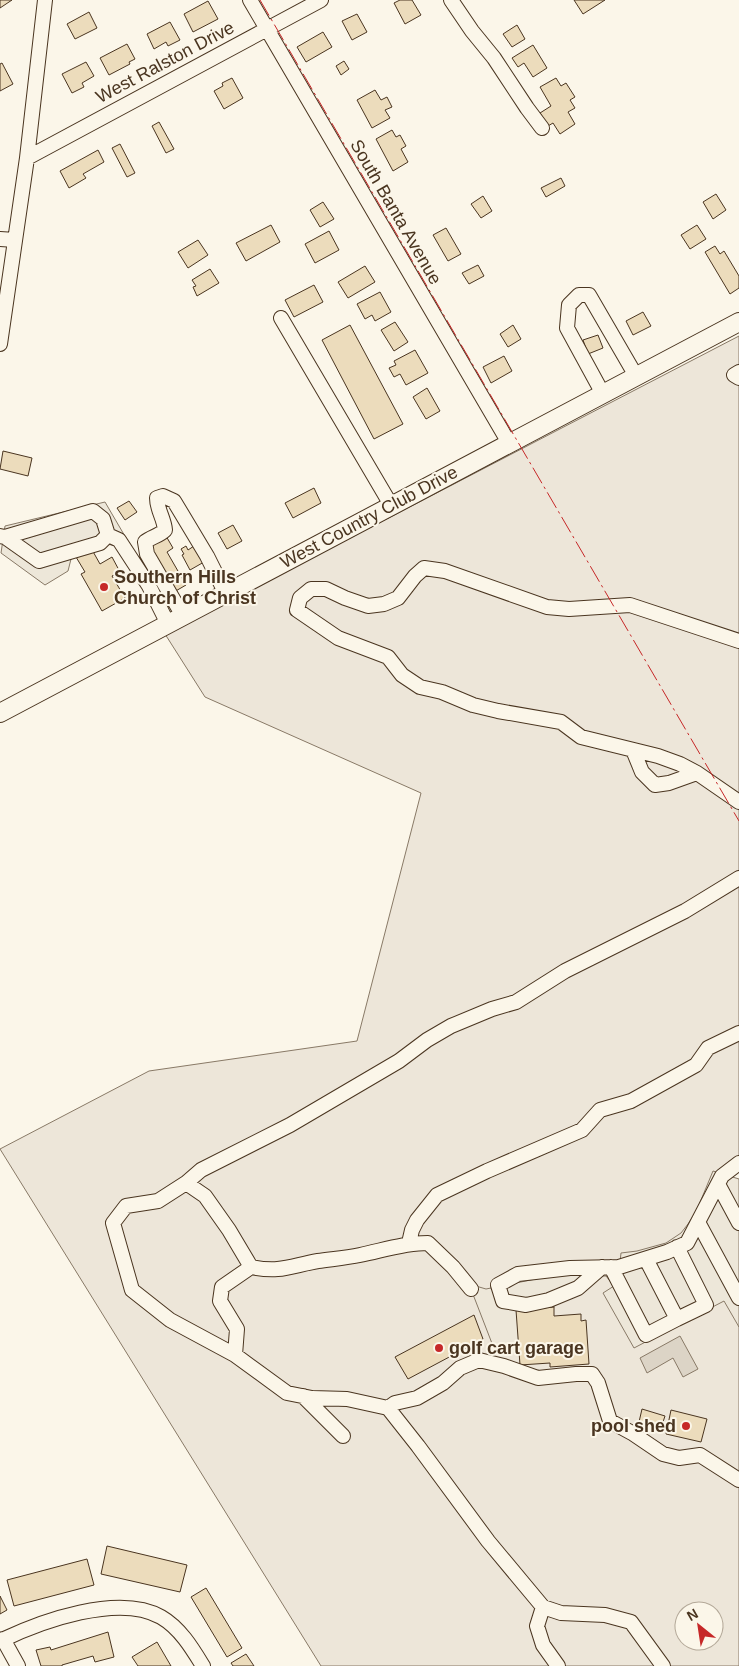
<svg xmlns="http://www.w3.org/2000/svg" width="739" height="1666" font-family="Arial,sans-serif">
	<rect width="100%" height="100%" fill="#fbf6e9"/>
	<!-- green -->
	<path fill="#ede6d9" stroke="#887966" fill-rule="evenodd" d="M739 336V1171L730 1179 739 1196V1666H321L0 1149 149 1071 357 1041 421 793 205 697 165 634ZM684 1611H714V1641H684Z"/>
	<!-- parking -->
	<path fill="#ede7d9" stroke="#887966" d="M105 502 164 603 134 572 117 546 101 543 71 559 68 571 45 585 1 553 5 526Z
		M713 1171 739 1179V1327L724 1301 634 1348 603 1293 614 1286 606 1276H587L555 1303 554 1307 519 1345 493 1346 469 1284 486 1289 620 1262 621 1253 637 1251 666 1243 681 1233 688 1224 696 1212Z"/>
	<!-- water -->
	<path fill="#dcd4c6" stroke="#887966" d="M680 1336 698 1369 683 1377 673 1358 647 1373 640 1358Z"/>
	<!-- building -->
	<path fill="#ecdcbc" stroke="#4a3520" d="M0 0H12L0 8Z
		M400 0H412L421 15 405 24 394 3Z
		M574 0H605L583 14Z
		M208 1 218 19 193 32 184 14Z
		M89 12 97 28 75 39 67 24Z
		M357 14 367 32 352 40 342 21Z
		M170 22 180 40 168 46 166 42 154 49 147 34Z
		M517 25 525 39 512 47 503 34Z
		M323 32 332 47 306 62 297 47Z
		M127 44 135 59 129 62 130 64 109 75 100 58Z
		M533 45 547 68 533 77 524 63 518 67 512 58Z
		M344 61 349 69 341 75 336 66Z
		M86 62 94 76 82 83 84 87 72 93 62 74Z
		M2 63 13 84 0 91V64Z
		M232 78 243 98 224 109 214 91 223 86 222 83Z
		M556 78 561 86 566 83 575 97 570 100 575 108 568 112 575 124 560 134 553 123 548 126 540 113 551 106 540 87Z
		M375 90 381 100 387 97 392 107 385 110 390 118 372 128 357 100Z
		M159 122 174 149 166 153 152 126Z
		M392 130 396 137 400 135 406 146 401 149 408 162 393 171 376 139Z
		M120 144 135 173 127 177 112 148Z
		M98 150 104 162 83 174 86 178 69 188 60 171Z
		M561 178 565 186 546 197 541 188Z
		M716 194 726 210 713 219 703 202Z
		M483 196 492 211 481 218 471 204Z
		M323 202 334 219 320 227 310 210Z
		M271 225 280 242 246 261 236 243Z
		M697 225 706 239 690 249 681 235Z
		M446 228 461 254 448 261 433 235Z
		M329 231 339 250 315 263 305 244Z
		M198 240 208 255 188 268 178 252Z
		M715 246 720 254 724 251 739 276V288L730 294 705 252Z
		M478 265 484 276 469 284 462 273Z
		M365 266 375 282 348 298 338 282Z
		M210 269 219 283 197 296 193 287 196 286 192 280Z
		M314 285 323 302 294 317 285 300Z
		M380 292 391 312 375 321 372 315 365 319 357 304Z
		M643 312 651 326 633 335 626 321Z
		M395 322 408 342 394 351 381 330Z
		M350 325 403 424 374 439 322 340Z
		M513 325 521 339 508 347 500 334Z
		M598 335 603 348 588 354 583 340Z
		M415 350 428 373 406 385 400 374 394 377 389 368 396 365 394 361Z
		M504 356 512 371 491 383 483 367Z
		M427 388 440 411 426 419 413 397Z
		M3 451 32 458 28 476 0 469Z
		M314 488 321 503 293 518 285 503Z
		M129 501 137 512 125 520 117 508Z
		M233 525 242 541 227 549 218 533Z
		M166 536 173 548 167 552 186 585 174 592 148 546Z
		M186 546 188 550 194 546 204 562 190 570 182 555 184 554 181 549Z
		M91 548 100 564 112 557 120 572 112 576 125 598 102 611 81 574 85 572 76 557Z
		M554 1307V1316L581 1314V1321L586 1320 589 1364 550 1367V1363L520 1365 516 1310Z
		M474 1315 483 1339 408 1379 395 1357Z
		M642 1409 665 1416 661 1428 639 1422Z
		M671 1410 707 1419 701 1442 666 1434Z
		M107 1546 187 1565 180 1592 101 1574Z
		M87 1559 94 1585 14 1606 7 1580Z
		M206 1588 242 1648 227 1657 191 1597Z
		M0 1596 7 1610 0 1614Z
		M108 1632 114 1657 95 1662 93 1656 62 1665V1666H41L36 1650 50 1647 51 1650Z
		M157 1642 171 1666H138L132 1657Z
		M246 1654 254 1666H233L231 1663Z"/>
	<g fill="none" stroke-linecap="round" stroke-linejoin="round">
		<!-- minor casing -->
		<g stroke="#4a3520" stroke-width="16">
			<path id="minor" d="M250 0 509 443
				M451 0 472 31 494 58 527 108 542 128
				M27 158 321 0
				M0 239 15 240
				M281 318 391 505
				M0 344 27 158 45 0
				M739 372 734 375 739 378
				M603 394 567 328 569 305 579 295H589L636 376
				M108 535 119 540 149 586 168 624
				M0 536 5 537 93 511 103 519 108 535 100 543 39 561 5 537
				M183 616 147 554 145 542C151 537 159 536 165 530 164 518 157 510 157 498L163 496 174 501 207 556 226 594
				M739 641 630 605 569 609 547 607 445 571 424 568 415 576 398 598 384 604 368 606 345 598 326 589H311L300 598 297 610 338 638 388 657 402 675 420 687 442 692 473 705 498 711 561 722 581 737 658 756 680 764 697 773 739 802
				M633 750 642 772 655 785 669 783 697 773
				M186 1183 205 1196 229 1230 251 1267
				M718 1184 739 1223
				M698 1222 739 1298
				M409 1243 412 1230 417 1220 437 1195 487 1171 582 1130 600 1110 631 1101 696 1065 708 1048 739 1033
				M602 1267 578 1288 549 1300 526 1305 503 1301 498 1285 518 1274 570 1268 619 1267 667 1252 687 1243 722 1176 739 1163
				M611 1267 646 1335 677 1319 646 1259
				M471 1289 453 1267 428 1243C404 1243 384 1250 360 1255 346 1258 332 1259 318 1261 290 1266 281 1273 251 1267L222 1287 220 1301 237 1329 235 1355 170 1320 132 1290 113 1223 126 1206 158 1201 186 1183 201 1170 290 1125 399 1061 427 1040 451 1026 492 1009 516 1002 565 971 685 911 739 878
				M677 1319 706 1305 677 1247
				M235 1355 287 1393 312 1398 347 1399 388 1408 418 1446 488 1541 543 1607 537 1626 543 1645 558 1666
				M303 1396 343 1436
				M388 1408 395 1403 417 1398 443 1383 460 1368 479 1360 504 1366 538 1378 576 1374H592L598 1383 610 1421 632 1433 663 1454 679 1458 700 1455 739 1480
				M543 1607 561 1613 605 1615 631 1622 663 1666
				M3 1639 18 1666
				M0 1641C41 1621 119 1593 161 1617 180 1628 192 1648 203 1666"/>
		</g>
		<!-- major casing -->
		<g stroke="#4a3520" stroke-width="20">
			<path id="major" d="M0 713 739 322"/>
		</g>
		<!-- minor -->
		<use href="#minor" stroke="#fbf6e9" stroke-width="14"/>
		<!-- major -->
		<use href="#major" stroke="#fbf6e9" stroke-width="18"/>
		<!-- power -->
		<path stroke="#c62828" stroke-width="1" stroke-dasharray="18 4 2.5 4" stroke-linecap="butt" d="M260 0 739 821"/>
	</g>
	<!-- markers -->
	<g fill="#c62828" stroke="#fbf6e9" stroke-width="2">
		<circle cx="104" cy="587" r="5"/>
		<circle cx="439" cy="1348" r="5"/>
		<circle cx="686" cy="1426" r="5"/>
	</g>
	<g text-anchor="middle" stroke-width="4" stroke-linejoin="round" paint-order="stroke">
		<!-- street labels -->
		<g font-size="18" fill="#4a3520" stroke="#fbf6e9">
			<text transform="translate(165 62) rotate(-28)" y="6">West Ralston Drive</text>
			<text transform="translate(396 212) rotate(60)" y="6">South Banta Avenue</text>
			<text transform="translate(369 517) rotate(-28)" y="6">West Country Club Drive</text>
		</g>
		<!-- poi labels -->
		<g font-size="18" font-weight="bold" fill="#4a3520" stroke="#fbf6e9" text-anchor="start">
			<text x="114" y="583">Southern Hills<tspan x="114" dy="21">Church of Christ</tspan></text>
			<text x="449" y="1354">golf cart garage</text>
			<text x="676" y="1432" text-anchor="end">pool shed</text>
		</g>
	</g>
	<!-- north arrow -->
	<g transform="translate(699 1626) rotate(330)"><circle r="24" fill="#fbf6e9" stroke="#b4a999"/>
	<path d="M0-4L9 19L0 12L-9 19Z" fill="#c62828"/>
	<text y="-8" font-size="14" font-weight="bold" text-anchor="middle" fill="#4a3520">N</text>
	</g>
</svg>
